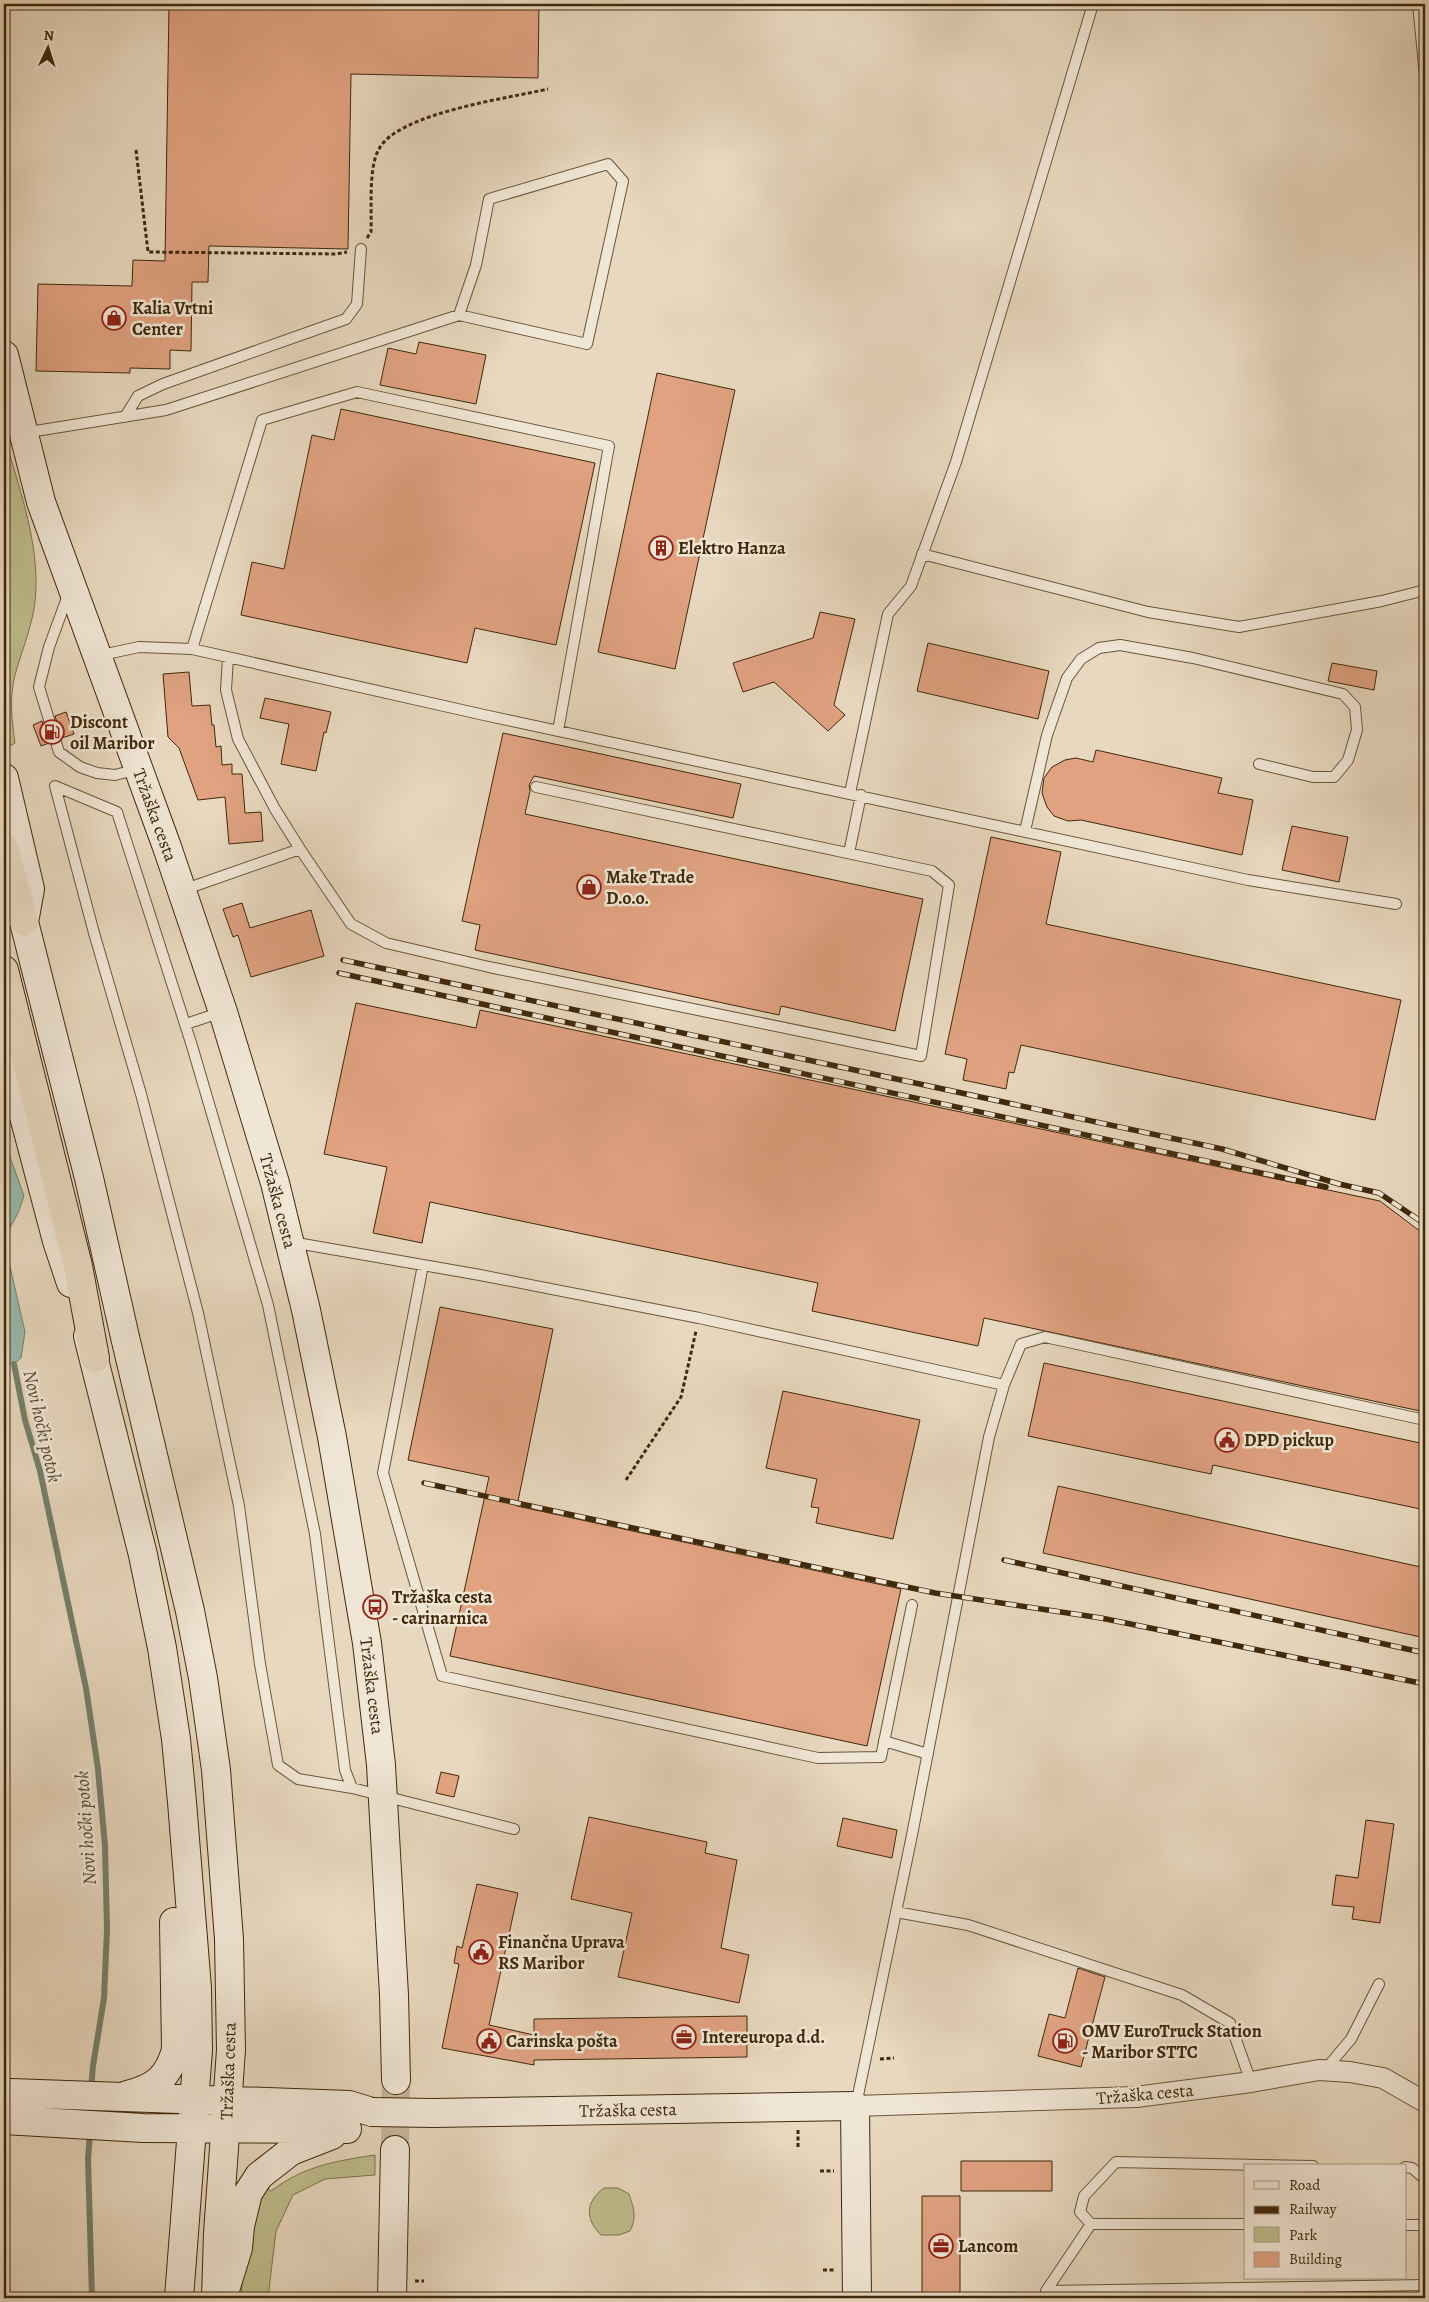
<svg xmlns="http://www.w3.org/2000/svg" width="1429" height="2302" font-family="Alegreya,serif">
	<rect width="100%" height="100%" fill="#e8d8bf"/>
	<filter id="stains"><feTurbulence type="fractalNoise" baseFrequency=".004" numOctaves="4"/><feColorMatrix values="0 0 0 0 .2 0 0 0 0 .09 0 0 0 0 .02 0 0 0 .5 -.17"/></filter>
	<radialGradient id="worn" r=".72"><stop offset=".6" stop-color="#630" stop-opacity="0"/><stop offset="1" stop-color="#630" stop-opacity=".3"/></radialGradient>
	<!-- green -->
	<path fill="#bebc8c" stroke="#7f724c" d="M4 435C18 485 37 535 36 587 36 618 23 646 15 675 9 698 12 720 15 743L10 746 4 718Z
		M375 2155V2175L325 2179 293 2195 276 2231 268 2298H241L246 2236 263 2186 271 2191C304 2166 335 2161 375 2155Z
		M604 2188H618L629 2194C634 2209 637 2217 630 2231L619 2235H601C585 2219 585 2202 604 2188Z"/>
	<!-- water -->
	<path fill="#98bbac" stroke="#75816c" d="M4 1140 24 1196 18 1213 4 1239Z
		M4 1240 25 1332 21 1358 14 1364 10 1363 4 1357Z"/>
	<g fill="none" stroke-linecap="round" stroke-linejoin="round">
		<!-- stream -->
		<path stroke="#75816c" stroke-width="6" d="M14 1364 25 1420 40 1471 86 1688 98 1769 105 1846 107 1930 104 1998 93 2066 91 2089
			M90 2132 88 2159 92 2298"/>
	</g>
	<!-- building -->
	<path fill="#e0a281" stroke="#40290b" d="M169 4H539L538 78 351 74 348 249 209 246 208 282H192L191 351 170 350V369L130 368V373L36 371 38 284 132 286 133 260 165 261Z
		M419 342 486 355 476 404 380 385 388 348 416 354Z
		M657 373 735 390 675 669 598 652Z
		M341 409 595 463 556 645 475 628 467 663 241 615 252 562 284 569 312 435 334 440Z
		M820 612 855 619 834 705 845 715 828 731 774 682 743 692 733 663 813 638Z
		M928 643 1049 671 1038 719 917 691Z
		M1332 663 1377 671 1374 690 1328 681Z
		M189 672 192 706 210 705 212 725H214L216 747 221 746 222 765 232 764V774H242L245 813 261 812 263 841 229 844 225 797 198 800 179 748 168 737 163 674Z
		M265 698 331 712 326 733 324 732 316 771 281 764 289 724 260 718Z
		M66 712 74 734 62 738 55 716Z
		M42 721 49 743 41 746 33 725Z
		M503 733 741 784 733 818 534 776 529 785 530 791 525 814 923 899 895 1031 781 1006 779 1015 475 950 480 925 462 921Z
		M1096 750 1222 778 1218 793 1253 800 1242 855 1081 820 1068 821 1054 816 1047 807 1042 793 1044 778 1052 767 1065 760 1076 758 1093 762Z
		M1292 826 1348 837 1339 882 1282 870Z
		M991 837 1061 852 1046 924 1401 1000 1375 1120 1021 1045 1014 1073 1009 1072 1006 1089 963 1080 967 1059 945 1054Z
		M242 903 250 928 311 910 324 956 251 977 238 935 233 937 223 909Z
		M356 1003 476 1028 480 1010 1380 1201 1425 1235V1412L984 1318 978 1346 812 1311 818 1283 430 1202 422 1243 373 1233 387 1167 324 1154Z
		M440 1307 553 1329 517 1506 901 1589 867 1746 450 1656 489 1477 408 1460Z
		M1044 1363 1425 1444V1510L1213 1465 1211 1474 1028 1436Z
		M783 1391 920 1420 893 1539 816 1523 819 1508 811 1507 817 1479 766 1468Z
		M1058 1486 1425 1568V1638L1043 1553Z
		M441 1772 459 1776 454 1797 436 1793Z
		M589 1817 707 1842 705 1853 737 1860 721 1948 749 1955 739 2003 618 1977 632 1913 571 1899Z
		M843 1818 897 1830 892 1858 837 1846Z
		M1366 1820 1394 1824 1380 1923 1352 1919 1354 1907 1332 1905 1336 1875 1358 1878Z
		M477 1884 518 1893 489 2025 534 2035V2019L747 2016V2057L534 2060V2065L442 2048 459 1964 454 1963 457 1946 462 1948Z
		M1078 1968 1105 1977 1081 2067 1038 2056 1049 2014 1065 2018Z
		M961 2161H1052V2191H961Z
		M922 2196H960V2295H922Z"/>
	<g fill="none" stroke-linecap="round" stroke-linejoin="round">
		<!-- secondary-tunnel -->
		<path stroke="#c6b59b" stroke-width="28" stroke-dasharray="28 14" stroke-linecap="butt" d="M395 2150 396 2080"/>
		<!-- lane casing -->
		<g stroke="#6a5538" stroke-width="12">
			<path id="lane" d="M1418 4 1425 76
				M125 417 138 396 163 384 346 319 357 304 361 249
				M23 433 166 410 459 315 587 344 623 181 608 164 489 199 476 265 459 315
				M922 554 1148 612 1239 627 1382 601 1425 590
				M68 595 49 647 39 687 59 752 80 767 97 773 115 775 138 769
				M192 649 262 420 357 392 609 446 558 731
				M97 656 139 647 192 649 484 715 1248 880 1396 904
				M228 657 226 690 238 739 275 809 300 849 351 924 386 943 489 967 921 1056 949 885 932 871 536 787
				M850 793 888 614 911 586 956 462 1093 4
				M1025 831 1047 735 1067 678 1081 659 1099 648 1120 645 1193 658 1343 694 1355 707 1357 730 1348 760 1334 777H1313L1259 764
				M849 853 861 795
				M183 890 300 849
				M186 1024 222 1012
				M291 1242 480 1275 699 1318 1004 1385 1021 1344 1045 1337 1425 1420
				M423 1265 383 1473 442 1676 818 1758 881 1757 912 1605
				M884 1741 928 1754
				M352 1788 298 1779 278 1765 260 1664 239 1506 198 1313 141 1094 94 933 55 786 117 812 192 1046 268 1305 315 1534 345 1770 352 1788 514 1829
				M896 1912 968 1925 1182 1995 1230 2023 1251 2082
				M1325 2070 1351 2039 1379 1984
				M856 2105 912 1835 989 1437 1004 1385
				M1405 2167 1412 2168 1425 2179
				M1091 2224 1046 2291 1425 2285
				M1245 2224H1091L1080 2212 1084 2196 1116 2162 1313 2166
				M1405 2225H1425"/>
		</g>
		<!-- street casing -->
		<g stroke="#6a5538" stroke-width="22">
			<path id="street" d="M855 2106 1136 2097 1251 2082 1319 2070 1350 2072 1383 2078 1425 2102"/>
		</g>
		<!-- secondary casing -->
		<g stroke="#40290b" stroke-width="30">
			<path id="secondary" d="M4 355 41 502 167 847 223 1012 275 1183 306 1310 332 1437 367 1643 381 1765 394 1995 396 2080
				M4 778 30 889 24 922 89 1178 125 1337 190 1611 203 1678 216 1770 229 1939 231 2050 218 2233 216 2298
				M4 1041 57 1241 71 1283
				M88 1336 143 1555 162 1648 176 1739 182 1802 197 1988 198 2050 179 2298
				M4 2095 11 2093 349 2105 372 2112
				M127 2095C155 2088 168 2078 176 2050L174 1922
				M433 2113 855 2106 857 2298
				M4 2120 143 2128 347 2129
				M225 2290 238 2248 240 2226 248 2193 259 2176 291 2151 332 2135
				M392 2298 395 2150"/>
		</g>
		<!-- highway casing -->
		<g stroke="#40290b" stroke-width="30">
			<path id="highway" d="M4 847 24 922
				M4 970 78 1266 95 1358"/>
		</g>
		<!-- path -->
		<path stroke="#40290b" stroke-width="3" stroke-dasharray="4 2.5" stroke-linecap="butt" d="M136 150 148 252 337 254 347 252
			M367 238 371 232C372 209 368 168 379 149 398 113 509 98 548 89
			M626 1480 681 1397 696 1331
			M880 2059 894 2058
			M798 2130V2149
			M820 2171H834
			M823 2270H835
			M415 2281H424
			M808 2293 809 2298"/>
		<!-- lane -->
		<use href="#lane" stroke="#f0e6d5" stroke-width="10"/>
		<!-- street -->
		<use href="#street" stroke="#f0e6d5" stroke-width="20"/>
		<!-- secondary -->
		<use href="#secondary" stroke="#f0e6d5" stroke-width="28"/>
		<!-- highway -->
		<use href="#highway" stroke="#e8d8bf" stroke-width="28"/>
		<!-- rail casing -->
		<g stroke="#40290b" stroke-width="5.5">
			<path id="rail" d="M343 960 1222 1149 1339 1184 1379 1193 1425 1224
				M339 973 1326 1187
				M424 1483 935 1593 1101 1618 1425 1684
				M1004 1560 1425 1653"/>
		</g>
		<!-- rail -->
		<use href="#rail" stroke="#f0e6d5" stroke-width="4" stroke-dasharray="11" stroke-linecap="butt"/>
		<!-- secondary-bridge casing -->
		<g stroke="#40290b" stroke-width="30" stroke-linecap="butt">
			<path id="secondary-bridge" d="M372 2112 433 2113"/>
		</g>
		<!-- secondary-bridge -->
		<use href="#secondary-bridge" stroke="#f0e6d5" stroke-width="28"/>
	</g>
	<!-- icons -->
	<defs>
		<g id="shop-ring" transform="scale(1.25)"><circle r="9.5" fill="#f0e6d5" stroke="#8f2418" stroke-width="1.5"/><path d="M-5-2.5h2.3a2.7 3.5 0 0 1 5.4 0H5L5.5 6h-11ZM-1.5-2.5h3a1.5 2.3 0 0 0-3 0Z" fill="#8f2418"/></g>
		<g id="building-ring" transform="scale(1.25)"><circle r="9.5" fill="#f0e6d5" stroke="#8f2418" stroke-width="1.5"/><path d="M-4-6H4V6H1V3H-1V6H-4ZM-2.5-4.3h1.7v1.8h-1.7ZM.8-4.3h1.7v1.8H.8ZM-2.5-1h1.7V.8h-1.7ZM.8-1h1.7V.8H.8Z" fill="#8f2418"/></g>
		<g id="fuel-ring" transform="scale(1.25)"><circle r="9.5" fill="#f0e6d5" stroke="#8f2418" stroke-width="1.5"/><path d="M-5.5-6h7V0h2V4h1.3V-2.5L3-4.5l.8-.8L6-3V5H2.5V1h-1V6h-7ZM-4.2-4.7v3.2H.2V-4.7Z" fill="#8f2418"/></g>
		<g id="civic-ring" transform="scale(1.25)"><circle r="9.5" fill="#f0e6d5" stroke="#8f2418" stroke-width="1.5"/><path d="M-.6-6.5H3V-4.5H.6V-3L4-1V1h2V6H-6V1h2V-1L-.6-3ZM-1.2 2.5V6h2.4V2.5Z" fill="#8f2418"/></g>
		<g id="bus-ring" transform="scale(1.25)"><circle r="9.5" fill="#f0e6d5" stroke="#8f2418" stroke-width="1.5"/><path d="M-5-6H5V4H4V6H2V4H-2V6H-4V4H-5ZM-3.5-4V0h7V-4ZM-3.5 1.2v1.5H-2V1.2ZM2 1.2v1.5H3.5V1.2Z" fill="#8f2418"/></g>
		<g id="office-ring" transform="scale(1.25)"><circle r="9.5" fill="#f0e6d5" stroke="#8f2418" stroke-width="1.5"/><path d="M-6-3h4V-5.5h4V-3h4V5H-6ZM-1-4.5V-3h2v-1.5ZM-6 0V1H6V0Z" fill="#8f2418"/></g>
	</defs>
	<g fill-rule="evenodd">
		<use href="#shop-ring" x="114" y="318"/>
		<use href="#building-ring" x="661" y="548"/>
		<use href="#fuel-ring" x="52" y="732"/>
		<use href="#shop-ring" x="589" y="887"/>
		<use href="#civic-ring" x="1227" y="1440"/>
		<use href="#bus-ring" x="375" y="1607"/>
		<use href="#civic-ring" x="481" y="1952"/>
		<use href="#office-ring" x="684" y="2037"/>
		<use href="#civic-ring" x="489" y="2041"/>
		<use href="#fuel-ring" x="1065" y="2041"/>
		<use href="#office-ring" x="941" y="2246"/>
	</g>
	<g text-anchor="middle" stroke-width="5" stroke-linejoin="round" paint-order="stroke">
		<!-- poi labels -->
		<g font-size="18" font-weight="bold" fill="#40290b" stroke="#f0e6d5" text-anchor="start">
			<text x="132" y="314">Kalia Vrtni<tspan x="132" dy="21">Center</tspan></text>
			<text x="678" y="554">Elektro Hanza</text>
			<text x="70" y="728">Discont<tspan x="70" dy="21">oil Maribor</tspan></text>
			<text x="606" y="883">Make Trade<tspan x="606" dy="21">D.o.o.</tspan></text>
			<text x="1244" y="1446">DPD pickup</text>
			<text x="392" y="1603">Tržaška cesta<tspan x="392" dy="21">- carinarnica</tspan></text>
			<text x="498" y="1948">Finančna Uprava<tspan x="498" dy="21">RS Maribor</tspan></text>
			<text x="1082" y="2037">OMV EuroTruck Station<tspan x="1082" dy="21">- Maribor STTC</tspan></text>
			<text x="702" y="2043">Intereuropa d.d.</text>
			<text x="506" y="2047">Carinska pošta</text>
			<text x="958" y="2252">Lancom</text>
		</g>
		<!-- street labels -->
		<g font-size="18" fill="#40290b" stroke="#f0e6d5">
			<text transform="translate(155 815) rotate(70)" y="6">Tržaška cesta</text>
			<text transform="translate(278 1201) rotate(75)" y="6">Tržaška cesta</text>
			<text transform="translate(372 1686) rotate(83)" y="6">Tržaška cesta</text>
			<text transform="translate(228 2071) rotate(-88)" y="6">Tržaška cesta</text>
			<text transform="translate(1145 2094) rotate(-5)" y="6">Tržaška cesta</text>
			<text transform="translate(628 2110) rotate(-1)" y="6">Tržaška cesta</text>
		</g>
		<!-- water labels -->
		<g font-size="19" font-style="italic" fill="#564e33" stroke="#f0e6d5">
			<text transform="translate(43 1426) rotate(77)" y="7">Novi hočki potok</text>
			<text transform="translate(85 1828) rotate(-94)" y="7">Novi hočki potok</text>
		</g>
	</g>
	<!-- margin -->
	<rect width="1429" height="2302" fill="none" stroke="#e8d8bf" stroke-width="20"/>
	<rect x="5" y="5" width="1419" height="2292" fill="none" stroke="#40290b" stroke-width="2.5"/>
	<rect x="10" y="10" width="1409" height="2282" fill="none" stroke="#40290b"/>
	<!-- legend -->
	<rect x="1244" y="2164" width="162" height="115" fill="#f0e6d5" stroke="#aa9a84"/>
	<rect x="1254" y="2181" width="25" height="8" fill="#f0e6d5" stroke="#aa9a84"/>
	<text x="1289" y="2190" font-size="15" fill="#40290b">Road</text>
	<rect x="1254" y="2206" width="25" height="8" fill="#40290b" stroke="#aa9a84"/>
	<text x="1289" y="2214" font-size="15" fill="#40290b">Railway</text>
	<rect x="1254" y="2227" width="25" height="15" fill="#bebc8c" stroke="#aa9a84"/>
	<text x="1289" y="2240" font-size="15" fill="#40290b">Park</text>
	<rect x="1254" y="2252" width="25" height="15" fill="#e0a281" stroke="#aa9a84"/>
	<text x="1289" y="2264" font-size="15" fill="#40290b">Building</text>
	<!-- north arrow -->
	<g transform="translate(48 48) rotate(4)" stroke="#f0e6d5" stroke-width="4" paint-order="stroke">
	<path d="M0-4L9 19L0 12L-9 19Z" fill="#40290b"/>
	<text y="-8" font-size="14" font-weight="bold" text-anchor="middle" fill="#40290b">N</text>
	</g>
	<rect width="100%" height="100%" filter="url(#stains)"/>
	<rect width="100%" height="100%" fill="url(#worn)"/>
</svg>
